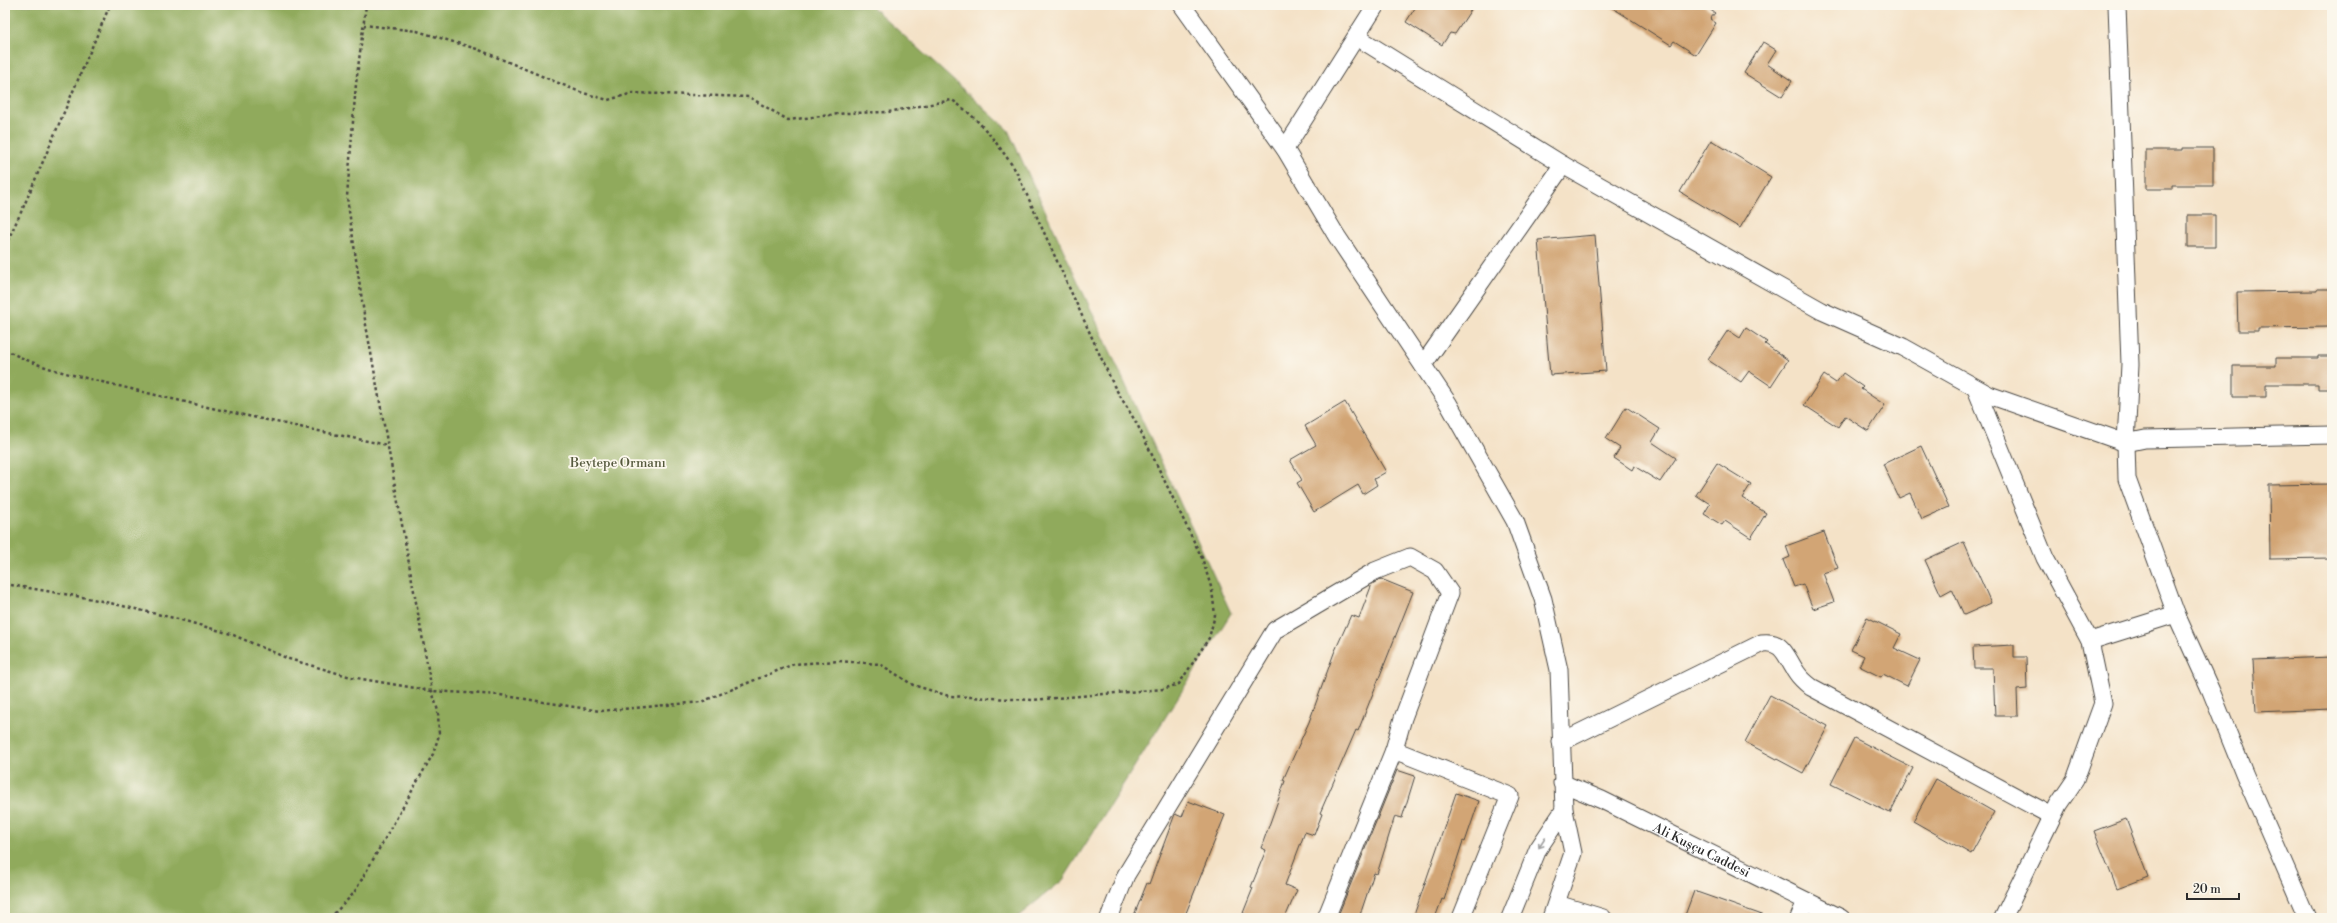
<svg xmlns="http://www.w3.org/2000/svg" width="2337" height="923" font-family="'Libre Bodoni',serif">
	<rect width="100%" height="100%" fill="#fbf7ec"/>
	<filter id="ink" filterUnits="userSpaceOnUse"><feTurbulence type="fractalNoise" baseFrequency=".025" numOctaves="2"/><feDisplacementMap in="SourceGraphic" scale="8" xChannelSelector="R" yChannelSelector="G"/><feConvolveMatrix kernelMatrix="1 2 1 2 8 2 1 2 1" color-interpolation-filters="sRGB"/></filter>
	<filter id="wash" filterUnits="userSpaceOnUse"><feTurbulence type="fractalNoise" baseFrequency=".012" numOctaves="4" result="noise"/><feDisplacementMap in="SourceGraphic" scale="16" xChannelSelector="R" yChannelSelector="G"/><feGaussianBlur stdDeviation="0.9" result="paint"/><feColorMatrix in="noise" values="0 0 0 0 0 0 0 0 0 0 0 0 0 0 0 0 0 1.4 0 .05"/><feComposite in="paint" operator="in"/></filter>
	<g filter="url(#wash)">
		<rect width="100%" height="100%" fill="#f4e2c7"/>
		<!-- forest -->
		<path fill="#90aa5b" stroke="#5e6a43" d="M5 5H870L1008 130 1231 613 1063 880 1016 918H5Z"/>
		<g id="blocks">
			<!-- building -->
			<path fill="#d2a575" d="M1417 5H1474L1455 34 1450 33 1442 45 1406 22Z
				M1608 5H1703L1715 13 1710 19 1716 23 1696 55 1674 41 1671 45Z
				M1763 42 1776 50 1767 64 1792 81 1782 97 1744 73Z
				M1711 140 1771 177 1740 228 1680 192Z
				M2182 148H2213V185H2172V189H2146V150H2182Z
				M2188 215H2215V247H2188Z
				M1595 235 1606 371 1550 375 1538 240Z
				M2317 289H2332V327L2258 328V331H2238L2237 292 2317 291Z
				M1746 328 1767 342 1765 344 1788 360 1771 386 1749 371 1741 382 1708 360 1728 330 1740 338Z
				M2318 356H2332V389H2318V384H2266V397H2233V366H2276V358H2318Z
				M1843 373 1863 387 1861 389 1885 405 1868 431 1845 416 1838 427 1804 405 1824 375 1836 383Z
				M1345 402 1386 472 1374 479 1377 485 1363 494 1358 485 1314 512 1297 483 1302 480 1290 460 1316 445 1305 426Z
				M1626 407 1660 429 1652 442 1676 458 1660 482 1634 466 1632 470 1614 458 1620 448 1606 439Z
				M1921 446 1949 507 1922 519 1910 493 1899 498 1883 464Z
				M1717 463 1751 484 1742 498 1766 513 1751 538 1725 521 1722 525 1704 514 1710 504 1696 495Z
				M2331 484 2332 558 2270 559 2269 485Z
				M1824 532 1838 568 1823 573 1834 602 1813 609 1803 584 1794 587 1783 560 1790 557 1786 546Z
				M1964 542 1991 603 1964 615 1952 589 1941 595 1925 560Z
				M1381 579 1413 592 1358 731 1356 730 1320 813 1322 814 1314 835 1305 832 1285 885 1297 890 1285 918H1243L1245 914 1243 913 1253 888 1251 887 1266 850 1261 848 1285 781 1283 780 1309 722 1334 653 1351 615 1359 618 1372 584Z
				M1867 617 1901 634 1894 648 1920 660 1907 686 1883 674 1881 677 1859 666 1864 656 1851 650Z
				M2014 645V657H2026L2027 689 2017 690 2018 716H1995L1993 668H1974L1973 647Z
				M2332 657V709L2256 712 2253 660Z
				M1770 695 1828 726 1803 773 1745 742Z
				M1854 738 1913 768 1890 813 1831 784Z
				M1397 770 1415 776 1402 818 1395 816 1377 874 1374 873 1359 918H1337Z
				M1936 779 1994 812 1971 854 1913 821Z
				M1456 793 1479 801 1465 842 1463 841 1444 900 1442 899 1435 918H1413Z
				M1188 801 1225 815 1184 918H1133L1147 883 1149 884 1175 814 1182 817Z
				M2126 819 2148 877 2117 889 2094 831Z
				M1694 891 1765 916 1764 918H1684Z"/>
		</g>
	</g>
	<g filter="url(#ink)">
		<use href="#blocks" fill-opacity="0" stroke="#494642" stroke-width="1"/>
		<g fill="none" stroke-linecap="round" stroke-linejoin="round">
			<!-- minor casing -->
			<g stroke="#494642" stroke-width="19">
				<g id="minor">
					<path d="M1182 5 1285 149 1336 235 1448 403 1515 521 1543 599 1559 670 1564 810 1573 853 1551 918"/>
					<path d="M2117 5 2130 364 2126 443 2127 479 2176 614 2211 691 2244 773 2307 918"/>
					<path d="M1357 37 1563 165 1822 311 1903 347 1989 395 2126 443 2145 439 2332 435"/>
					<path d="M1285 149 1376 5"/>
					<path d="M1423 365 1563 165"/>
					<path d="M1976 389 2045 558 2090 641 2176 614"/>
					<path d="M1561 742 1762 643C1784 640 1786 658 1797 673 1801 679 1806 683 1811 687L2052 816"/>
					<path id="s1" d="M1562 783 1602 800 1841 918"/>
					<path d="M1557 904 1603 918"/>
					<path d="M1109 918 1126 875 1275 630 1375 571 1410 557 1435 571 1450 593 1403 718 1394 750 1510 796 1461 918"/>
					<path d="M1326 918 1394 750"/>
					<path d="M1510 918 1538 849 1564 810"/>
					<path d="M1799 918 1806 901"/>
					<path d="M2003 918 2058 805 2075 780 2103 703 2090 641"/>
				</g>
			</g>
			<!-- path -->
			<path stroke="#494642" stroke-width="2.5" stroke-dasharray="3 3" stroke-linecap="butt" d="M5 246 23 208 110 5
				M5 349C40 370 84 377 123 387 211 409 299 427 387 445
				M5 584 93 599 178 619 231 634 289 659 351 677 432 691 500 695 600 711 701 702 794 664 839 661 880 664 913 685 949 696 1033 700 1163 689 1179 684 1209 638 1215 615 1212 590 1202 558 1137 424 1114 386 1016 171C998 144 980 119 952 100L888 112 847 113 788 120 749 97 633 93 608 100 580 92 477 49 417 31 364 25
				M330 918 354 893 433 754 439 735 438 711 432 691 364 314 347 197 356 84 366 5"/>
			<!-- minor -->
			<use href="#minor" stroke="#fff" stroke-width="17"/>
		</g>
		<!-- one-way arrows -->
		<defs><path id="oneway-shaft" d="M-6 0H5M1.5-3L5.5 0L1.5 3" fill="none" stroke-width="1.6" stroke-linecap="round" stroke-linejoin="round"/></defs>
		<use stroke="#a0a0a0" href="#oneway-shaft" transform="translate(1542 843) rotate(123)"/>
	</g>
	<g text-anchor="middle" stroke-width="3.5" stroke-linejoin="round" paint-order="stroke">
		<!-- park labels -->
		<g font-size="13" fill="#55593d" stroke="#fbf7ec">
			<text x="618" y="467">Beytepe Ormanı</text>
		</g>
		<!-- street labels -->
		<g font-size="13" fill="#2b2b2b" stroke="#fbf7ec">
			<text dy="5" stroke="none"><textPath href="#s1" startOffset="155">Ali Kuşçu Caddesi</textPath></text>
		</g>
	</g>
	<!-- margin -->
	<rect width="2337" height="923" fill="none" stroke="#fbf7ec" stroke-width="20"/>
	<!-- scale -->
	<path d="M2187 893v6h52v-6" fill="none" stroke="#2b2b2b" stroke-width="2"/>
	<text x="2193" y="893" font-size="12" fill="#2b2b2b" stroke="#fbf7ec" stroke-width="3" paint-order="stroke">20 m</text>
</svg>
